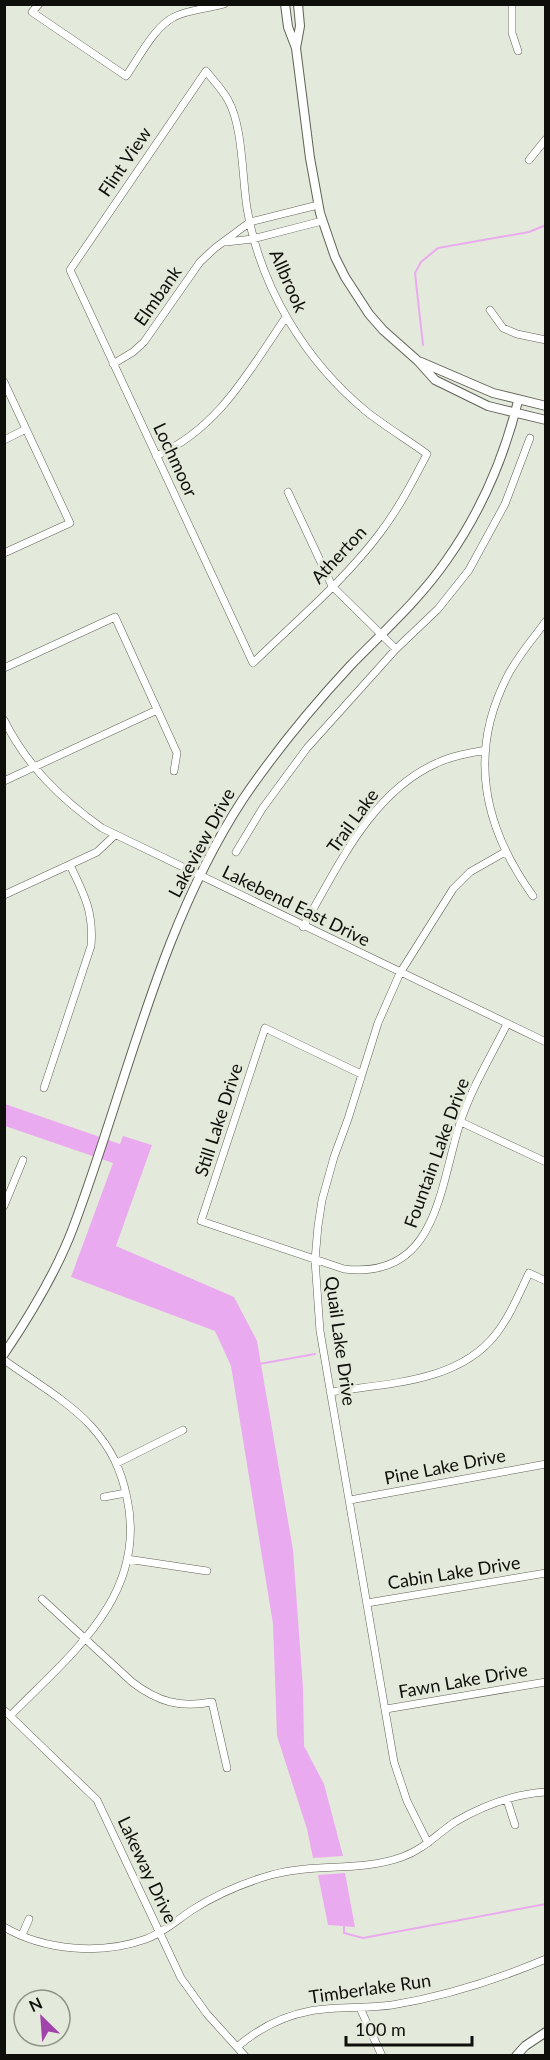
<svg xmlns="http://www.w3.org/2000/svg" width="550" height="2060" font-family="Lato,sans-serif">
	<rect width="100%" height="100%" fill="#e4eadb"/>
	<!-- water -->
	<path fill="#eaaaef" d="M5 1104 120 1144 123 1136 152 1145 116 1246 234 1297 257 1341 293 1550 303 1688 304 1746 324 1784 343 1856 313 1858 307 1829 277 1736 273 1624 231 1366 215 1331 71 1277 113 1163 5 1126Z
		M345 1873 355 1927 328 1925 318 1875Z"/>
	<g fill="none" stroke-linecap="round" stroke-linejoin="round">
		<!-- stream -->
		<path stroke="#eaaaef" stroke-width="2" d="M423 345 415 273 421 262 438 248 529 232 546 225
			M259 1364 315 1354
			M344 1923V1933L363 1938 546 1904"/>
		<!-- minor casing -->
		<g stroke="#5e6356" stroke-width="8">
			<path id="minor" d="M39 4 32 12 126 76C139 58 154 27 174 17 189 9 208 9 224 4
				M512 4V33L518 51
				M206 71C213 80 222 89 228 100 243 126 242 177 247 208 260 287 305 361 367 412 386 427 408 440 427 454 413 481 399 508 380 533 344 581 296 621 253 663L70 270Z
				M529 160 546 139
				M226 242 253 239 322 221
				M490 310 503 328 517 334 546 340
				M113 364 133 352 144 342 200 262 215 248 250 222 318 205
				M4 382 70 523 4 553
				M4 440 26 429
				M156 456C219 428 249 371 286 317
				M288 492 332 586 396 649 438 609 469 570 505 504 530 438
				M4 668 115 617 177 753 174 771
				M4 720C27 766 61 799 102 828L546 1042
				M4 781 157 710
				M236 852 262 809 307 748 396 649
				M4 895 97 852 115 835
				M533 896C484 828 467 755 507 677 517 657 533 639 546 621
				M303 927C338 867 371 792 437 763 452 756 469 753 486 750
				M361 1074 265 1028 201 1221 344 1269C437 1280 439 1189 460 1123 471 1089 491 1056 507 1024
				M44 1088 91 946C94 912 84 894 70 865
				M461 1122 546 1162
				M4 1206 23 1160
				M4 1360C32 1380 68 1401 91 1426 111 1448 121 1469 127 1498 148 1595 71 1654 11 1715
				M330 1392C387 1383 458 1383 496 1334 510 1316 519 1294 529 1273L546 1281
				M117 1463 183 1430
				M104 1497 126 1493
				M350 1500 546 1464
				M127 1559 207 1571
				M42 1599 132 1682C158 1702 180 1708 212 1702L227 1768
				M367 1603 546 1573
				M386 1709 546 1682
				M4 1710 97 1800 181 1978 207 2014 245 2056
				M507 1800 515 1825
				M428 1843 407 1801 394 1762 320 1331 315 1260 318 1226 322 1200 334 1157 348 1119 378 1023 400 973 453 889 470 872 505 852
				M4 1927C45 1951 102 1955 146 1939 163 1933 177 1920 192 1910 217 1894 243 1883 271 1875 314 1863 361 1872 402 1857 423 1850 437 1834 455 1822 482 1806 514 1794 546 1792
				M22 1935 29 1919
				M360 2008 382 2056
				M237 2047C258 2029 283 2016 310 2011 337 2006 365 2009 392 2005 446 1996 496 1980 546 1959"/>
		</g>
		<!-- tertiary casing -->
		<g stroke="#5e6356" stroke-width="10">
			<path id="tertiary" d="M285 4 288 27 296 48 310 158 320 213 335 257 345 277 369 314 383 330 418 361 435 380 488 406 546 420
				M296 48 300 26 298 4
				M421 362 493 393 546 406
				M4 1354C31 1314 56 1273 73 1228 127 1085 158 929 243 799 275 752 311 708 350 666 383 632 419 600 446 561 480 513 504 458 518 401
				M516 2056 525 2046 546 2032"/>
		</g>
		<!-- minor -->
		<use href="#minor" stroke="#fff" stroke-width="7"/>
		<!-- tertiary -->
		<use href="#tertiary" stroke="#fff" stroke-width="8"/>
	</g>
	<g text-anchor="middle" stroke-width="6" stroke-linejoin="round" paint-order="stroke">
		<!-- street labels -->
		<g font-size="18" fill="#0e0f0a" stroke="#e4eadb">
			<text transform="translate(125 162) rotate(-56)" y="6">Flint View</text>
			<text transform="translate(288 281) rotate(66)" y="6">Allbrook</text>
			<text transform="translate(158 296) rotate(-55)" y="6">Elmbank</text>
			<text transform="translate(175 460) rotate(65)" y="6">Lochmoor</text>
			<text transform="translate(339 555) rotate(-47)" y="6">Atherton</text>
			<text transform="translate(353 821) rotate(-54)" y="6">Trail Lake</text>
			<text transform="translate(202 843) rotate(-62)" y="6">Lakeview Drive</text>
			<text transform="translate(296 906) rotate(26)" y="6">Lakebend East Drive</text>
			<text transform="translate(219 1120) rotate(-72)" y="6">Still Lake Drive</text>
			<text transform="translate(437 1153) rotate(-70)" y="6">Fountain Lake Drive</text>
			<text transform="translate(340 1341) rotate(82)" y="6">Quail Lake Drive</text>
			<text transform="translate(445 1467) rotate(-11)" y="6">Pine Lake Drive</text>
			<text transform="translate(454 1573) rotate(-9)" y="6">Cabin Lake Drive</text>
			<text transform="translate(463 1681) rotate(-10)" y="6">Fawn Lake Drive</text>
			<text transform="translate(147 1870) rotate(65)" y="6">Lakeway Drive</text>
			<text transform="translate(370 1989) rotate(-8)" y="6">Timberlake Run</text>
		</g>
	</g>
	<!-- border -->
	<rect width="550" height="2060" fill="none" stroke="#0e0f0a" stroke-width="12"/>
	<!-- north arrow -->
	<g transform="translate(42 2018) rotate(335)"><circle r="28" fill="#e4eadb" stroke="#8e9287" stroke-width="1.5"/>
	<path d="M0-4.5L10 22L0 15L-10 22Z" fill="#a243ab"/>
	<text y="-9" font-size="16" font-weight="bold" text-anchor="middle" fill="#0e0f0a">N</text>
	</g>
	<!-- scale -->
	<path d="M346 2036v9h126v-9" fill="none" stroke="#0e0f0a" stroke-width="3"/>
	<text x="355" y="2036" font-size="18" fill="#0e0f0a" stroke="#e4eadb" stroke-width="4.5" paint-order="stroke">100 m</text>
</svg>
